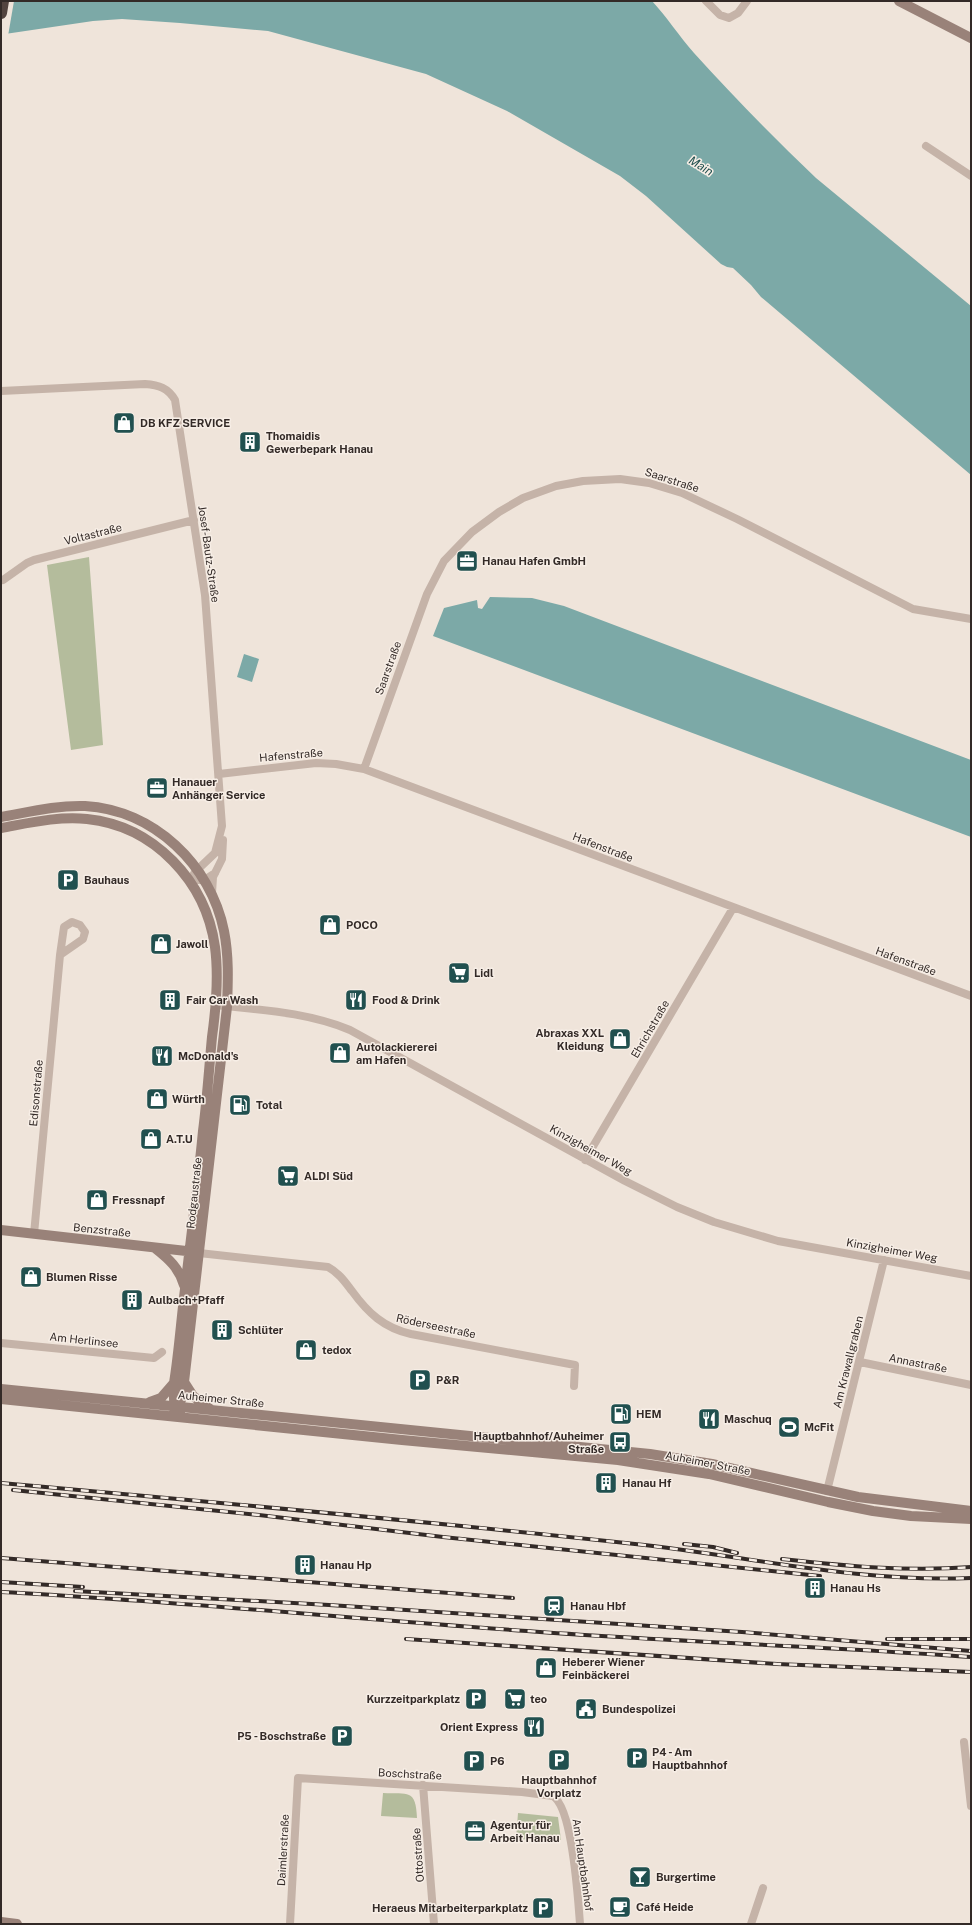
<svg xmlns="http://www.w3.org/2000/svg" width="972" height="1925" font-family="'Public Sans',sans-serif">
	<rect width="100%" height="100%" fill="#efe4da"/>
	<!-- green -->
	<path fill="#b4bc9c" d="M89 557 103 745 71 750 47 565Z
		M383 1793C408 1794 416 1789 417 1818L381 1816Z
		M518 1813 558 1817 561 1840H547V1838H538L536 1840 516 1839Z"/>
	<!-- water -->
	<path fill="#7ca9a7" d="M1 1H652C667 17 679 36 694 53 733 96 774 138 816 178L971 306V475L761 297 751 285 733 268 727 267 721 264 646 196 620 176 507 111 426 74 268 31 180 23 122 19 93 21 5 34Z
		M490 597 532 598 564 606 971 760V837L433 636 444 608 477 600 478 608 482 609Z
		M244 654 259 659 252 682 237 677Z"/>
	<!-- pier -->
	<path fill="#efe4da" d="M1 1H14L8 36H1Z"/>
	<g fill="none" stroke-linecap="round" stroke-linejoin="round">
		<!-- street -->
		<path stroke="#c5b3a8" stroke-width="8" d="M706 1 720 15 729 18 738 13 747 1
			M926 146 971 176
			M1 391 145 384C159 385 168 388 175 400L205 595 222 826 215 853 195 872 190 880H204L215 873
			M3 580 27 563 34 560 194 520
			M364 769 427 594 444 561 472 532 499 512 523 498 556 486 583 481 620 479 649 483 682 493 737 519 913 609 971 619
			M219 774 316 763 336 764 364 769 971 996
			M212 893 213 877 222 859 223 840
			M216 1005C261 1010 307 1012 350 1030L625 1181 677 1207 714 1222 778 1241 971 1276
			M585 1160 733 908
			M34 1234 60 955 83 939 85 932 80 925 72 922 64 927 60 955
			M199 1253 328 1267C339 1273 345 1282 352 1291 368 1313 384 1328 411 1334L575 1365 574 1386
			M1 1343 154 1358 162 1352
			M860 1362 971 1385
			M827 1491 884 1260
			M964 1742 971 1806
			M423 1785 434 1924
			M290 1924 298 1778 522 1792 553 1796C573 1809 578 1899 580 1924
			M751 1924 763 1888"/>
		<!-- secondary -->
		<path stroke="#998279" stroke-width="10" d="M899 1 971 38
			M1 817C29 812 57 805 85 806 154 810 211 865 224 931 229 956 228 981 227 1007L184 1382 181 1400 174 1410
			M1 828C29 823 58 816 87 819 154 826 206 881 215 947 219 977 216 1008 212 1037 209 1069 207 1100 203 1131 198 1184 191 1237 185 1289 181 1321 179 1352 174 1383V1399L181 1410
			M1 1230 195 1252
			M155 1248C169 1259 179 1268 184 1285
			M184 1382 193 1396 210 1409
			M1 1389 650 1454 712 1464 858 1497 971 1511
			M1 1399 402 1440 618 1460 709 1474 828 1502 873 1511 911 1516 971 1519
			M150 1402 161 1398 174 1383
			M1 1922 17 1924"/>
		<!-- highway -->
		<path stroke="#53443f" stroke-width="12" d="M1 13 3 1"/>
		<!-- rail casing -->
		<g stroke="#332a27" stroke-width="4">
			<path id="rail" d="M1 1483C213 1502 424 1521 635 1544 747 1556 858 1583 971 1578
				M13 1490 259 1515 443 1537 820 1576
				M684 1544 713 1547 737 1553
				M1 1558 513 1598
				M782 1559C845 1566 908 1572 971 1567
				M1 1582 83 1587
				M75 1591 329 1605 742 1632 971 1651
				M1 1592C177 1601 352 1619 527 1631 675 1642 823 1646 971 1657
				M406 1639 777 1664 971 1672
				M887 1639H971"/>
		</g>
		<!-- rail -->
		<use href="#rail" stroke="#f7eee6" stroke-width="2.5" stroke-dasharray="8" stroke-linecap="butt"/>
	</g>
	<!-- icons -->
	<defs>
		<g id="shop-square" transform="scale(1.15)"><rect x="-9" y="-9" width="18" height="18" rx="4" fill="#21504f" stroke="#f7eee6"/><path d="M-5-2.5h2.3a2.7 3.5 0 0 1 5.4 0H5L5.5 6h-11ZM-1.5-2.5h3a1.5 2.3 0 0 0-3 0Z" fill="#fff"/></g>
		<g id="building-square" transform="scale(1.15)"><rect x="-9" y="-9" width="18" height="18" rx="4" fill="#21504f" stroke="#f7eee6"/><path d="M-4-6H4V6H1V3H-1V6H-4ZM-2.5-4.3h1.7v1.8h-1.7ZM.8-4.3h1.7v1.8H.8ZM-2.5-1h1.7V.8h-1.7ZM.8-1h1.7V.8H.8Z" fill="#fff"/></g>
		<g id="office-square" transform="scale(1.15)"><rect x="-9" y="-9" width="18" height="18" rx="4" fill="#21504f" stroke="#f7eee6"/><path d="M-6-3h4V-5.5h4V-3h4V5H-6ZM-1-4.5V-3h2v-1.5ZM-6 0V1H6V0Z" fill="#fff"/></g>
		<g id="parking-square" transform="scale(1.15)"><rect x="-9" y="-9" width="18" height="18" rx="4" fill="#21504f" stroke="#f7eee6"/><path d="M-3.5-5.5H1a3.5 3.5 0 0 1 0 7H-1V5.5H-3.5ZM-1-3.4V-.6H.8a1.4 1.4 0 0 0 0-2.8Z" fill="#fff"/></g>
		<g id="supermarket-square" transform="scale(1.15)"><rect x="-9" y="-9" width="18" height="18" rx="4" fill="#21504f" stroke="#f7eee6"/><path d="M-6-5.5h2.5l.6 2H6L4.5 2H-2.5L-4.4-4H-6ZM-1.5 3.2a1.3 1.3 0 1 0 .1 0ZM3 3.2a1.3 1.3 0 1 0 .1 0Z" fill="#fff"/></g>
		<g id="restaurant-square" transform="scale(1.15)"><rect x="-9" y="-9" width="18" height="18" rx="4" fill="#21504f" stroke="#f7eee6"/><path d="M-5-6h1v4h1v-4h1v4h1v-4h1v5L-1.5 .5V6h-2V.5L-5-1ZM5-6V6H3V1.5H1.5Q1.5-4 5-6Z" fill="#fff"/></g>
		<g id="fuel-square" transform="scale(1.15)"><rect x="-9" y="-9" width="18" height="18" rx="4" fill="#21504f" stroke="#f7eee6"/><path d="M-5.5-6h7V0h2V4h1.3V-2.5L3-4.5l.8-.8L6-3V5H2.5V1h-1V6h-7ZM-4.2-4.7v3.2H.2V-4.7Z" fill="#fff"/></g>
		<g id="stadium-square" transform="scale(1.15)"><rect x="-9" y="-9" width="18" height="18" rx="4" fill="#21504f" stroke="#f7eee6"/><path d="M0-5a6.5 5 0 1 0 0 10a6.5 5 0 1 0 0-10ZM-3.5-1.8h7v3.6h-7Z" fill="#fff"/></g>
		<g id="bus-square" transform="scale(1.15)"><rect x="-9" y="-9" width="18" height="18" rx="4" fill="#21504f" stroke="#f7eee6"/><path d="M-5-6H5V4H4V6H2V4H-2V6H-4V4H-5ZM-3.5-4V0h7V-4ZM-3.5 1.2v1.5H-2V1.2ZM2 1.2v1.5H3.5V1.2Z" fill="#fff"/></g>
		<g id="station-square" transform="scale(1.15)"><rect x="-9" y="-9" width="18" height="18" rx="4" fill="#21504f" stroke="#f7eee6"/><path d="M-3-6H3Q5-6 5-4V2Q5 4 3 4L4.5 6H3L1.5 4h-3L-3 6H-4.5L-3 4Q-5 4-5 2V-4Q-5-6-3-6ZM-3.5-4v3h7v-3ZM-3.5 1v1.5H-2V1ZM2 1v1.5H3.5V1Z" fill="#fff"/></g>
		<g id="civic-square" transform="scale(1.15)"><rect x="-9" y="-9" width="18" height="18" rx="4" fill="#21504f" stroke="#f7eee6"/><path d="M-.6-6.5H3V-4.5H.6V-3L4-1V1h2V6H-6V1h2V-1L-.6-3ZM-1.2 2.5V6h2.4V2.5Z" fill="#fff"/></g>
		<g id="bar-square" transform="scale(1.15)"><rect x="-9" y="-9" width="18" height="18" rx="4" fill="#21504f" stroke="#f7eee6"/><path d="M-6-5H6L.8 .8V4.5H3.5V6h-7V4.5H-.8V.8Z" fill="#fff"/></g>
		<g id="cafe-square" transform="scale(1.15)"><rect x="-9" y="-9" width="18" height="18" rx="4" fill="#21504f" stroke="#f7eee6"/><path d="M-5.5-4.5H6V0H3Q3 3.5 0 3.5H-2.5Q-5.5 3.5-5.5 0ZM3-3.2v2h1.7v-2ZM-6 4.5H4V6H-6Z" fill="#fff"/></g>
	</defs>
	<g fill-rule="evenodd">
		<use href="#shop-square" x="124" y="423"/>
		<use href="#building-square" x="250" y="442"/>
		<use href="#office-square" x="467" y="561"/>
		<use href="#office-square" x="157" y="788"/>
		<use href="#parking-square" x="68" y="880"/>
		<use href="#shop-square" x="330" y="925"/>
		<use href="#shop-square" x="161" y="944"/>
		<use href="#supermarket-square" x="459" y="973"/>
		<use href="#building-square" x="170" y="1000"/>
		<use href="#restaurant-square" x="356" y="1000"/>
		<use href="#shop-square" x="620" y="1039"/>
		<use href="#shop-square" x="340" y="1053"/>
		<use href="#restaurant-square" x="162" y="1056"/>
		<use href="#shop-square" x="157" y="1099"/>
		<use href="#fuel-square" x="240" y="1105"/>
		<use href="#shop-square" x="151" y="1139"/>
		<use href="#supermarket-square" x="288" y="1176"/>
		<use href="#shop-square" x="97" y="1200"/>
		<use href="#shop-square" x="31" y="1277"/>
		<use href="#building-square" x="132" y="1300"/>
		<use href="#building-square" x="222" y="1330"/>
		<use href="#shop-square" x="306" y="1350"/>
		<use href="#parking-square" x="420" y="1380"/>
		<use href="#fuel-square" x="621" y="1414"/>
		<use href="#restaurant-square" x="709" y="1419"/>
		<use href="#stadium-square" x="789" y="1427"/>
		<use href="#bus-square" x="620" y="1442"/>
		<use href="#building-square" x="606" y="1483"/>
		<use href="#building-square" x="305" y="1565"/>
		<use href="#building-square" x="815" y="1588"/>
		<use href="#station-square" x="554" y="1606"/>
		<use href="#shop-square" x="546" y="1668"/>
		<use href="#parking-square" x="476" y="1699"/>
		<use href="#supermarket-square" x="515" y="1699"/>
		<use href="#civic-square" x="586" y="1709"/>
		<use href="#restaurant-square" x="534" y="1727"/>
		<use href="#parking-square" x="342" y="1736"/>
		<use href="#parking-square" x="637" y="1758"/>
		<use href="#parking-square" x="559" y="1760"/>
		<use href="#parking-square" x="474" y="1761"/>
		<use href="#office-square" x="475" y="1831"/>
		<use href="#bar-square" x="640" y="1877"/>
		<use href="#cafe-square" x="620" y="1907"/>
		<use href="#parking-square" x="543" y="1908"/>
	</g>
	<g text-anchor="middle" stroke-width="3" stroke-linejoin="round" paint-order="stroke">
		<!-- poi labels -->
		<g font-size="11" font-weight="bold" fill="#332a27" stroke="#f7eee6" text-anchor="start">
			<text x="140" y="427">DB KFZ SERVICE</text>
			<text x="266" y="440">Thomaidis<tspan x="266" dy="13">Gewerbepark Hanau</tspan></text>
			<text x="482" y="565">Hanau Hafen GmbH</text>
			<text x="172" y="786">Hanauer<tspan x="172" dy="13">Anhänger Service</tspan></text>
			<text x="84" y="884">Bauhaus</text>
			<text x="346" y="929">POCO</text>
			<text x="176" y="948">Jawoll</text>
			<text x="474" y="977">Lidl</text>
			<text x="186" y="1004">Fair Car Wash</text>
			<text x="372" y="1004">Food &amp; Drink</text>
			<text x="604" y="1037" text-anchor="end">Abraxas XXL<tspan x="604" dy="13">Kleidung</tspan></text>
			<text x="356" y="1051">Autolackiererei<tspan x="356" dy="13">am Hafen</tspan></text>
			<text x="178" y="1060">McDonald's</text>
			<text x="172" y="1103">Würth</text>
			<text x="256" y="1109">Total</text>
			<text x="166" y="1143">A.T.U</text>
			<text x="304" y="1180">ALDI Süd</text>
			<text x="112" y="1204">Fressnapf</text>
			<text x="46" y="1281">Blumen Risse</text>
			<text x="148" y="1304">Aulbach+Pfaff</text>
			<text x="238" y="1334">Schlüter</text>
			<text x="322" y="1354">tedox</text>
			<text x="436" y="1384">P&amp;R</text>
			<text x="636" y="1418">HEM</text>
			<text x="724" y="1423">Maschuq</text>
			<text x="804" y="1431">McFit</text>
			<text x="604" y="1440" text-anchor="end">Hauptbahnhof/Auheimer<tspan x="604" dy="13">Straße</tspan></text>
			<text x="622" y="1487">Hanau Hf</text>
			<text x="320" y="1569">Hanau Hp</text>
			<text x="830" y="1592">Hanau Hs</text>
			<text x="570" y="1610">Hanau Hbf</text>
			<text x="562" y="1666">Heberer Wiener<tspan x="562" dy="13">Feinbäckerei</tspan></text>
			<text x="460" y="1703" text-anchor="end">Kurzzeitparkplatz</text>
			<text x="530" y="1703">teo</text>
			<text x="602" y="1713">Bundespolizei</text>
			<text x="518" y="1731" text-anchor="end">Orient Express</text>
			<text x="326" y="1740" text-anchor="end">P5 - Boschstraße</text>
			<text x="652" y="1756">P4 - Am<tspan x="652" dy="13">Hauptbahnhof</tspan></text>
			<text x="490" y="1765">P6</text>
			<text x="559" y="1784" text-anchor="middle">Hauptbahnhof<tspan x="559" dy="13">Vorplatz</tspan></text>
			<text x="490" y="1829">Agentur für<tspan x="490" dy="13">Arbeit Hanau</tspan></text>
			<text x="656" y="1881">Burgertime</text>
			<text x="636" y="1911">Café Heide</text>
			<text x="528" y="1912" text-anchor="end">Heraeus Mitarbeiterparkplatz</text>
		</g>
		<!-- street labels -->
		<g font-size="11" fill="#332a27" stroke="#f7eee6">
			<text transform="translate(672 480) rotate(18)" y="4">Saarstraße</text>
			<text transform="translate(93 534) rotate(-14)" y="4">Voltastraße</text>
			<text transform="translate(209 554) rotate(82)" y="4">Josef-Bautz-Straße</text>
			<text transform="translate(388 668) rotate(-70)" y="4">Saarstraße</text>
			<text transform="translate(291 755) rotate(-5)" y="4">Hafenstraße</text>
			<text transform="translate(603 847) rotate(21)" y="4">Hafenstraße</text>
			<text transform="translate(906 961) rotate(20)" y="4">Hafenstraße</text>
			<text transform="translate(650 1029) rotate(-60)" y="4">Ehrichstraße</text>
			<text transform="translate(36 1093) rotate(-85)" y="4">Edisonstraße</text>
			<text transform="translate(591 1150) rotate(29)" y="4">Kinzigheimer Weg</text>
			<text transform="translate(194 1193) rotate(-84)" y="4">Rodgaustraße</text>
			<text transform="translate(102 1230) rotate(6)" y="4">Benzstraße</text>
			<text transform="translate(892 1250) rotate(10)" y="4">Kinzigheimer Weg</text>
			<text transform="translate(436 1326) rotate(12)" y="4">Röderseestraße</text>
			<text transform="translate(84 1340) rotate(6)" y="4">Am Herlinsee</text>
			<text transform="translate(848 1362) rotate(-76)" y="4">Am Krawallgraben</text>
			<text transform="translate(918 1363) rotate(11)" y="4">Annastraße</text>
			<text transform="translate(221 1399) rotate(6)" y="4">Auheimer Straße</text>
			<text transform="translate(708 1463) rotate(11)" y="4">Auheimer Straße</text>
			<text transform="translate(410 1774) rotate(3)" y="4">Boschstraße</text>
			<text transform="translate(283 1850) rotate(-87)" y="4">Daimlerstraße</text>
			<text transform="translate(418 1855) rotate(-94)" y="4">Ottostraße</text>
			<text transform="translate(583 1865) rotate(82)" y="4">Am Hauptbahnhof</text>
		</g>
		<!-- water labels -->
		<g font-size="12" font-style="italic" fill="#21504f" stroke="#f7eee6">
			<text transform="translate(701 166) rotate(32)" y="4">Main</text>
		</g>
	</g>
	<!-- border -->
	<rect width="972" height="1925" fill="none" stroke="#332a27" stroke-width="4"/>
</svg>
